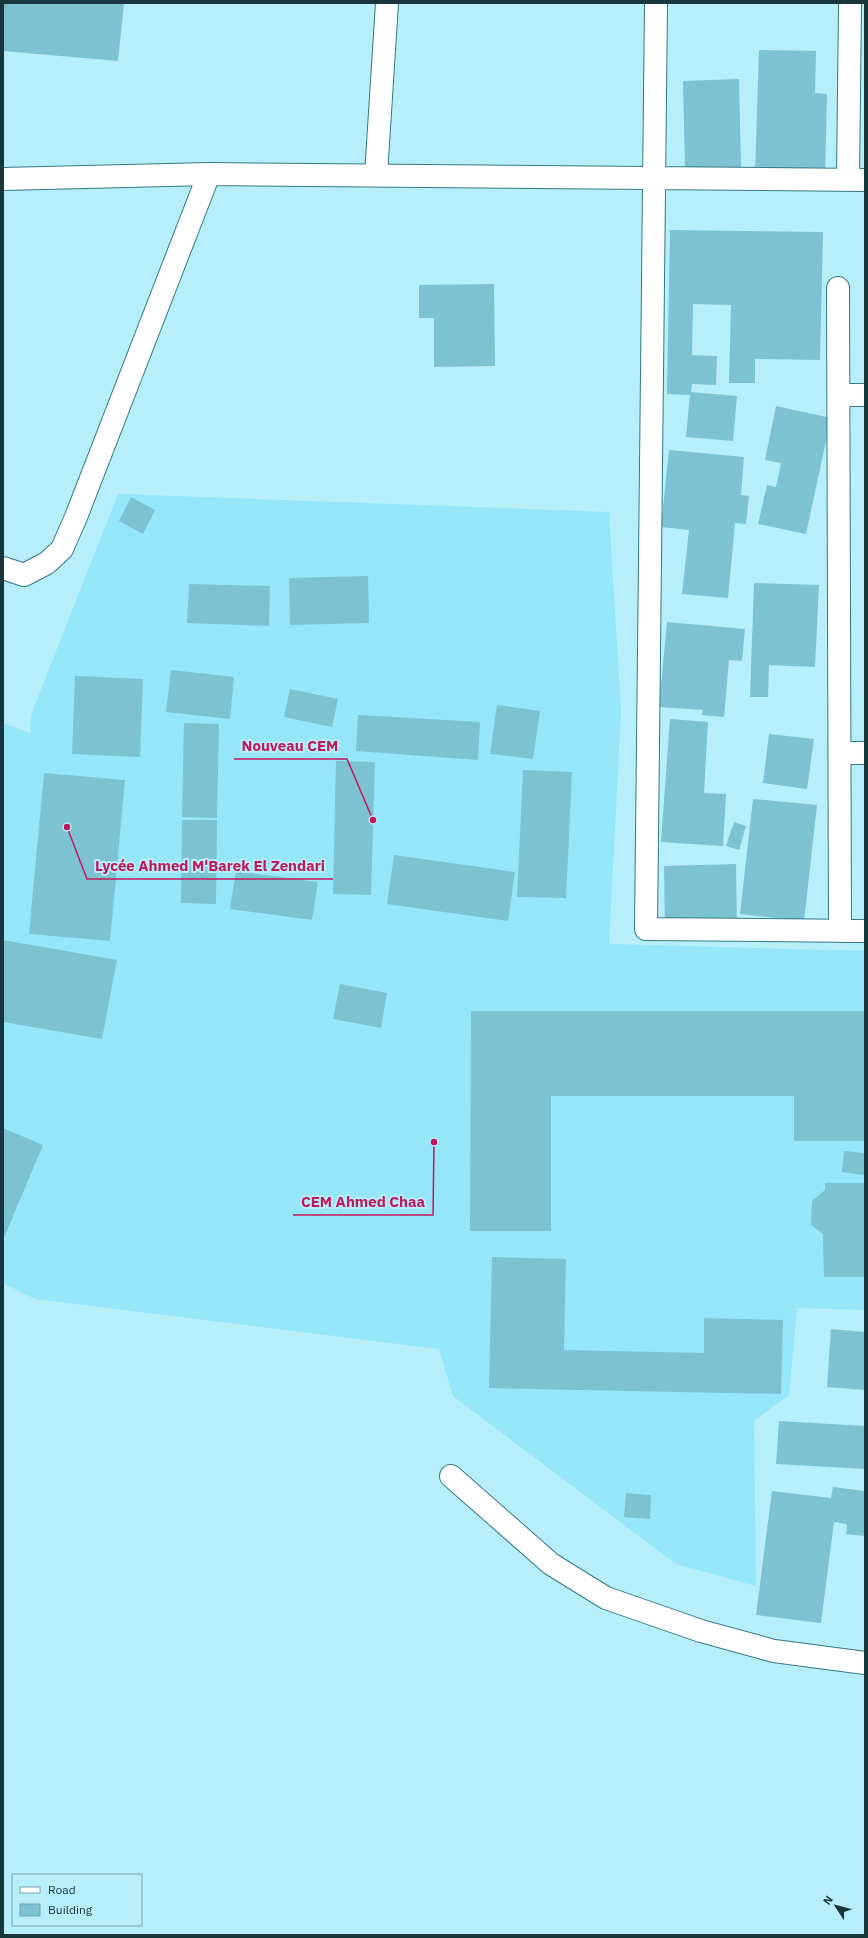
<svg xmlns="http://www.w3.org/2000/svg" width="868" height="1938" font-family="'IBM Plex Sans',sans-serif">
	<rect width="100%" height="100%" fill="#b6eefa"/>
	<!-- built -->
	<path fill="#94e6f8" d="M118 494 609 512 621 711 609 944 865 951V1310L797 1308 789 1395 754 1421 756 1586 676 1564 453 1396 439 1349 35 1299 3 1283V723L30 733 31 715Z"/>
	<!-- building -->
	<path fill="#7cc2d1" d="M3 3H124L118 61 3 51Z
		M759 50 816 51 815 93 827 94 825 177 755 175Z
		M739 79 741 167 685 169 683 81Z
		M670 230 823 232 820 360 755 359V383H729L731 305 693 304 692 355 717 356 716 385 692 384 691 392 737 396 733 441 686 437 690 395 667 394Z
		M494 284 495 366 434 367V318H419V285Z
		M776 406 831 418 806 534 758 524 767 485 776 487 781 463 765 460Z
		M669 450 744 457 741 495 749 496 746 524 735 523 728 598 682 594 689 530 661 527Z
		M131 497 155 510 143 534 119 521Z
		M368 576 369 623 290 625 289 578Z
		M754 583 819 585 815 667 769 665 768 697H750Z
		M189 584 270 586 269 626 187 623Z
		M667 622 745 629 742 661 729 660 724 717 702 715 703 710 659 707Z
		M171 670 234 677 230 719 166 712Z
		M75 676 143 679 140 757 72 754Z
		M290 689 338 699 332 727 284 717Z
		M497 705 540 711 533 759 490 754Z
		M358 715 480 722 478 760 356 751Z
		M670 719 708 722 704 793 726 794 723 846 661 842Z
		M184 723 219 724 217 818 182 817Z
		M769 734 814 739 807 789 763 783Z
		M336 761 375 762 371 895 333 894Z
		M523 770 572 772 566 898 517 897Z
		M44 773 125 780 110 941 29 934Z
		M753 799 817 805 804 921 740 914Z
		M182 820H217L216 904 181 903Z
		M734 822 746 826 739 850 726 846Z
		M394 855 515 872 508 921 387 904Z
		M736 864 737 934 665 936 664 866Z
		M236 871 318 882 312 920 230 909Z
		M3 940 117 960 102 1039 3 1022Z
		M340 984 387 993 381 1028 333 1019Z
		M471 1011H865V1141H794V1096H551V1231H470Z
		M3 1128 43 1145 3 1240Z
		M844 1151 865 1153V1175L842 1172Z
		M825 1183H865V1277H824L823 1234 811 1225 812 1201 825 1190Z
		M492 1257 566 1259 564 1350 704 1353V1318L783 1320 781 1394 489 1388Z
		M831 1329 865 1332V1390L827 1387Z
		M779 1421 865 1426V1469L776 1464Z
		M833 1487 865 1491V1536L846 1534 847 1524 834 1522 821 1623 756 1615 772 1491 831 1498Z
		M626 1493 651 1495 650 1519 624 1517Z"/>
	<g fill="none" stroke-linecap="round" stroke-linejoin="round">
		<!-- street casing -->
		<g stroke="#337a88" stroke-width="24">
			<path id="street" d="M656 3 646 929 865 931
				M376 175 387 3
				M3 179 209 174 865 180
				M848 180 850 3
				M838 288 840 931
				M839 395H865
				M3 568 24 575 47 563 62 549 76 517 209 174
				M840 753H865
				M451 1476 551 1564 606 1598 701 1631 774 1651 865 1663"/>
		</g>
		<!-- street -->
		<use href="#street" stroke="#fff" stroke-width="22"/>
	</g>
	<!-- callouts -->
	<path fill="none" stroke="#c2185b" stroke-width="1.5" d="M373 820L347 759H234M67 827L87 879H333M434 1142L433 1215H293"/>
	<g fill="#c2185b" stroke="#b6eefa" stroke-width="1.5">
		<circle cx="373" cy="820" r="4"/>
		<circle cx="67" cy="827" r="4"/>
		<circle cx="434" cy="1142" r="4"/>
	</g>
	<g font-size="15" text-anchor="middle" font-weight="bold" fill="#c2185b" stroke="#b6eefa" stroke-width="4" stroke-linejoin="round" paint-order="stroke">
		<text x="290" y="751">Nouveau CEM</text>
		<text x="210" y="871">Lycée Ahmed M'Barek El Zendari</text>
		<text x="363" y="1207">CEM Ahmed Chaa</text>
	</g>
	<!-- border -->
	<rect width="868" height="1938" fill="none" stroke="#18363c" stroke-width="8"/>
	<!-- legend -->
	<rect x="12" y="1874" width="130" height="52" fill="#b6eefa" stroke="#77a4ae"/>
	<rect x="20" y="1887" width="20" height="6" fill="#ffffff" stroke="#77a4ae"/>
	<text x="48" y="1894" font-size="12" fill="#18363c">Road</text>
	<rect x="20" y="1904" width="20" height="12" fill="#7cc2d1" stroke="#77a4ae"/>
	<text x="48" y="1914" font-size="12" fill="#18363c">Building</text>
	<!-- north arrow -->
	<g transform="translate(836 1906) rotate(306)" stroke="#b6eefa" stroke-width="3" paint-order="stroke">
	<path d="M0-3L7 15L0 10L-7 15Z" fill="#18363c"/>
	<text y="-6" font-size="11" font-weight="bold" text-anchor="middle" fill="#18363c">N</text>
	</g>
</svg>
